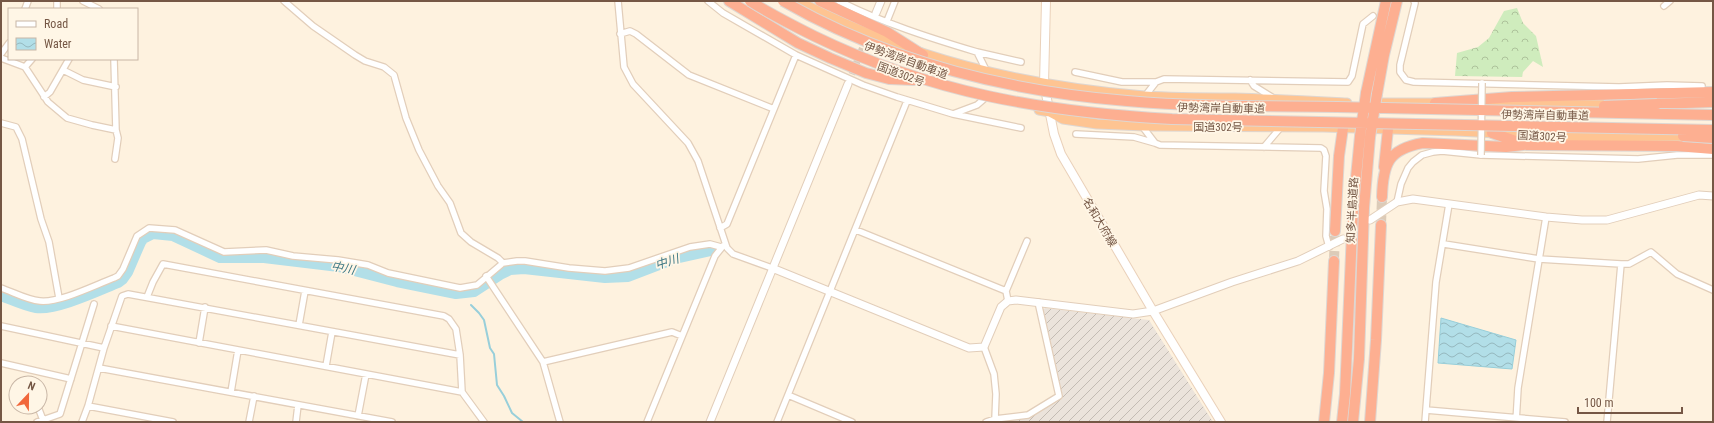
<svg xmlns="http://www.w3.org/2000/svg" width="1714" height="423" font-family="'Roboto Condensed','Noto Sans JP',sans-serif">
	<defs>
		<pattern id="industrial-furrows" width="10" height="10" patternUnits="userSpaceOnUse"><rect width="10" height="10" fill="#ebe3db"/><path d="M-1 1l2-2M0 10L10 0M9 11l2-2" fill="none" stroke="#c3bbb3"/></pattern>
		<pattern id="forest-crowns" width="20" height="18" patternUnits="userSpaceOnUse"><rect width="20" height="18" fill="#cfecbd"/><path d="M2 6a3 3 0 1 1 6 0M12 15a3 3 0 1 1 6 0" fill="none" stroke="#adc29b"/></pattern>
		<pattern id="water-waves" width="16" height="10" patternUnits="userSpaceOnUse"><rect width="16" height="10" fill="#b2dfe8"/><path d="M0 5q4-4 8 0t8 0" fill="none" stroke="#95b8be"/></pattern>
	</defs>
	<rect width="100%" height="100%" fill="#fef2df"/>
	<!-- industrial -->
	<path fill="url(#industrial-furrows)" d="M1045 308 1149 320 1213 422H994L1022 418 1038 413 1063 397 1043 310Z"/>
	<!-- forest -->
	<path fill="url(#forest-crowns)" d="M1517 8 1523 23 1536 36 1543 67 1533 61 1523 72 1522 77 1455 76 1457 53 1478 47 1489 38 1504 11Z"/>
	<!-- water -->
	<path fill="url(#water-waves)" stroke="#98cfda" d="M1441 318 1516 340 1512 369 1438 363Z"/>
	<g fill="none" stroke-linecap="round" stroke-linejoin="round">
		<!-- stream -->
		<path stroke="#98cfda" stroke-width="2" d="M471 305 479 313 484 320 490 348 494 354 497 385 504 396 512 413 523 422"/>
		<!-- river -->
		<path stroke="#b2dfe8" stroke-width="12" d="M1 295C12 299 24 305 36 307 56 310 98 290 118 282L122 279 127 272 140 242 143 238 153 233 173 235 220 257H264L339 266 397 281 456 293 474 291 500 274 510 269 524 268 605 277 628 276 675 258 711 250"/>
		<!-- tertiary-tunnel -->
		<path stroke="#dccbb8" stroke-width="7" stroke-dasharray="7 3.5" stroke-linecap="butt" d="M848 84 867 37"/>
		<!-- motorway-tunnel -->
		<path stroke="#dccbb8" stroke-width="10" stroke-dasharray="10 5" stroke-linecap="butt" d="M1381 225 1382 197
			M1334 261 1335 231"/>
		<!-- minor casing -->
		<g stroke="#e2ceba" stroke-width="8">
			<path id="minor" d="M83 1 99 9
				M284 1 313 26 355 55 365 61 384 67 394 75 406 118 419 150 438 186 450 203 461 233 471 242 498 258 503 263
				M618 1 624 67 633 84 688 143 698 161 727 248 733 254 772 268
				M708 1 723 13 796 55 863 85 897 97 953 114 977 105 984 99
				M839 1C883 23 930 38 977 52L987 72
				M1414 1 1415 3 1400 65V72L1406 80 1414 82 1619 87 1667 85 1702 86
				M1664 6 1670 1
				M25 9 28 1
				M57 9V1
				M887 21 895 1
				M620 34 630 31 636 34 689 75 774 109
				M977 52 1021 62
				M1 54 9 43
				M1 58 25 67 48 102 67 118 92 125 116 130 114 59
				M25 67 32 59
				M63 70 83 80 116 87
				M1075 72 1122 82H1156
				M1250 80 1254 86 1275 99
				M1145 96 1156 82 1164 79 1348 82 1352 76 1363 24 1373 16
				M44 97 50 92 69 59
				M953 114 1021 128
				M1 123 16 127 22 139 41 219 49 242 59 298
				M1142 126 1155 143 1160 145 1321 148 1324 150 1326 156 1324 191 1327 209 1326 236 1329 247
				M1076 134 1134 137 1155 143
				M1264 147 1281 127
				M115 159 118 138 116 130
				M1397 202 1401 184 1408 168 1413 162 1422 155 1433 152 1442 151 1481 155 1638 159 1677 155H1713
				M720 228 727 224 796 55
				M856 230 1006 291
				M1444 244 1539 259 1621 264H1629L1651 252 1677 274 1713 290
				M486 276 543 362 560 422
				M1 288C13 292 27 300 40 301 60 303 95 285 114 278L118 276 123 269 137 236 149 228 175 230 224 252 266 250 293 256 338 260 368 265 388 273 460 288 477 285 503 263 517 261H525L569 268 605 271 629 268 690 247 710 244 721 247
				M147 297 153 282 163 264 444 316 449 319 456 329 460 355 462 392 484 422
				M1008 301 1006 291 1027 241
				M299 325 305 291
				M1 326 104 348
				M111 326 462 392
				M199 343 205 307
				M984 347 994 374 996 394 995 419
				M543 362 672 332 682 336
				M1 363 71 379
				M326 366 332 332
				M99 368 392 422
				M231 392 238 350
				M788 395 852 422
				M88 406 173 422
				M38 407 43 420
				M1426 410 1565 422
				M358 416 366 374
				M37 422 60 414 94 304
				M82 422 88 406 104 348 122 296 128 294 460 355
				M249 422 254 396
				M296 422 298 405
				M647 422 715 256 723 246
				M777 422 907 101
				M986 422 995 419 1028 415 1059 396 1038 302
				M1425 422 1436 282 1449 204
				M1516 422 1518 388 1546 217
				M1607 422 1621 264"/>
		</g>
		<!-- tertiary casing -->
		<g stroke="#e2ceba" stroke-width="9">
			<path id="tertiary" d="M876 13 881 1
				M1370 220 1397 202 1413 199 1546 217 1582 220H1607L1699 195 1713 196
				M772 268 969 348 984 347 1001 307 1008 301 1016 300 1133 314 1153 311 1232 282 1298 261 1343 239
				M710 422 848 84"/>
		</g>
		<!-- secondary casing -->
		<g stroke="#ead1ba" stroke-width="10">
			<path id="secondary" d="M1046 1 1044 84 1054 134 1061 154 1153 311 1221 422"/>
		</g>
		<!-- trunk casing -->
		<g stroke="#ded7d2" stroke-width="11">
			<path id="trunk" d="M798 1C908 58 1021 86 1144 96 1174 98 1205 98 1235 98 1272 99 1309 101 1347 103
				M1369 103H1443
				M1477 104 1611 105
				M1039 110 1050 112 1063 119 1097 124 1145 126 1323 127 1456 131 1576 137 1690 136"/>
		</g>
		<!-- motorway casing -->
		<g stroke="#ded7d2" stroke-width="12">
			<path id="motorway" d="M729 1 798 43 830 58 866 73 889 79 914 80
				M820 1 887 32 923 55
				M1366 93 1386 1
				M1377 94 1384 55 1397 1
				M1435 103 1512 97 1713 92
				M1657 104 1713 102
				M1492 133 1527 145 1677 146 1713 149
				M1384 167 1388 129
				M1382 197C1383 164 1388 149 1423 143L1506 147 1523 145
				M1335 231 1339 156 1343 128
				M1324 422 1329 373 1334 261
				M1342 422 1345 394 1353 208 1360 136
				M1353 422 1359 359 1364 208 1370 137
				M1370 422 1376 340 1381 225"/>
		</g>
		<!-- minor -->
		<use href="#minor" stroke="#fff" stroke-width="5.5"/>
		<!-- tertiary -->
		<use href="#tertiary" stroke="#fff" stroke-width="7"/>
		<!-- secondary -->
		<use href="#secondary" stroke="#fff" stroke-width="8"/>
		<!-- trunk -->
		<use href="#trunk" stroke="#fec492" stroke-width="9"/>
		<!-- motorway -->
		<use href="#motorway" stroke="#fdaf91" stroke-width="10"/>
		<!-- minor-bridge casing -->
		<g stroke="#e2ceba" stroke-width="8" stroke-linecap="butt">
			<path id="minor-bridge" d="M1481 155 1482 83"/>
		</g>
		<!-- motorway-bridge casing -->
		<g stroke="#ded7d2" stroke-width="12" stroke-linecap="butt">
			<path id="motorway-bridge" d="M750 1C770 14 792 25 814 36 931 93 1044 112 1172 119L1713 130
				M783 1C889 62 1006 91 1127 101 1197 107 1267 106 1337 107 1462 110 1588 112 1713 115
				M1604 106 1657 104
				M1360 136 1366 93
				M1683 136 1713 138
				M1370 137 1377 94"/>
		</g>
		<!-- minor-bridge -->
		<use href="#minor-bridge" stroke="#fff" stroke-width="5.5"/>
		<!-- motorway-bridge -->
		<use href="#motorway-bridge" stroke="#fdaf91" stroke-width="10"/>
	</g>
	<g text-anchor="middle" stroke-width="3.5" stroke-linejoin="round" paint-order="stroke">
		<!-- street labels -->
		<g font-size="11" fill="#755745" stroke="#fff6e6">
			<text transform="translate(906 60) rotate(20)" y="4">伊勢湾岸自動車道</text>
			<text transform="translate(901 74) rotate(20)" y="4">国道302号</text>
			<text transform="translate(1221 108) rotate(1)" y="4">伊勢湾岸自動車道</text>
			<text transform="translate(1545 115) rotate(1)" y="4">伊勢湾岸自動車道</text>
			<text x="1218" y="131">国道302号</text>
			<text transform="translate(1542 136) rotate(3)" y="4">国道302号</text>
			<text transform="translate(1352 210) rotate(-87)" y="4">知多半島道路</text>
			<text transform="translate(1100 222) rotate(59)" y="4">名和大府線</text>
		</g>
		<!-- water labels -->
		<g font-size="12" font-style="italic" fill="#3b7683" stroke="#fff6e6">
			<text transform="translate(667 262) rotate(-18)" y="4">中川</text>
			<text transform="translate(343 268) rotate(11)" y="4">中川</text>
		</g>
	</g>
	<!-- border -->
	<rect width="1714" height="423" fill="none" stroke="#755745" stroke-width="4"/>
	<!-- legend -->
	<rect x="8" y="8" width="130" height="52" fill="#fff6e6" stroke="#c8b6a6"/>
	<rect x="16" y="21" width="20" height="6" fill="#ffffff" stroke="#c8b6a6"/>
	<text x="44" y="28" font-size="12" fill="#755745">Road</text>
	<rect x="16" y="38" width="20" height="12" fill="url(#water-waves)" stroke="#c8b6a6"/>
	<text x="44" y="48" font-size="12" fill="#755745">Water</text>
	<!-- north arrow -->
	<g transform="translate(28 395) rotate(22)"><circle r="19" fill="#fff6e6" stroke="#c8b6a6"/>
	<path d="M0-3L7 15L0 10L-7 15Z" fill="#f1673b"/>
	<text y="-6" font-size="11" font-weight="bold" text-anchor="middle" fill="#755745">N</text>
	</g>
	<!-- scale -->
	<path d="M1578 407v6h104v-6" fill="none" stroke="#755745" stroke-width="2"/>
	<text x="1584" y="407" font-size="12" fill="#755745" stroke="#fff6e6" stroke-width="3" paint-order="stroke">100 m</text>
</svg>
